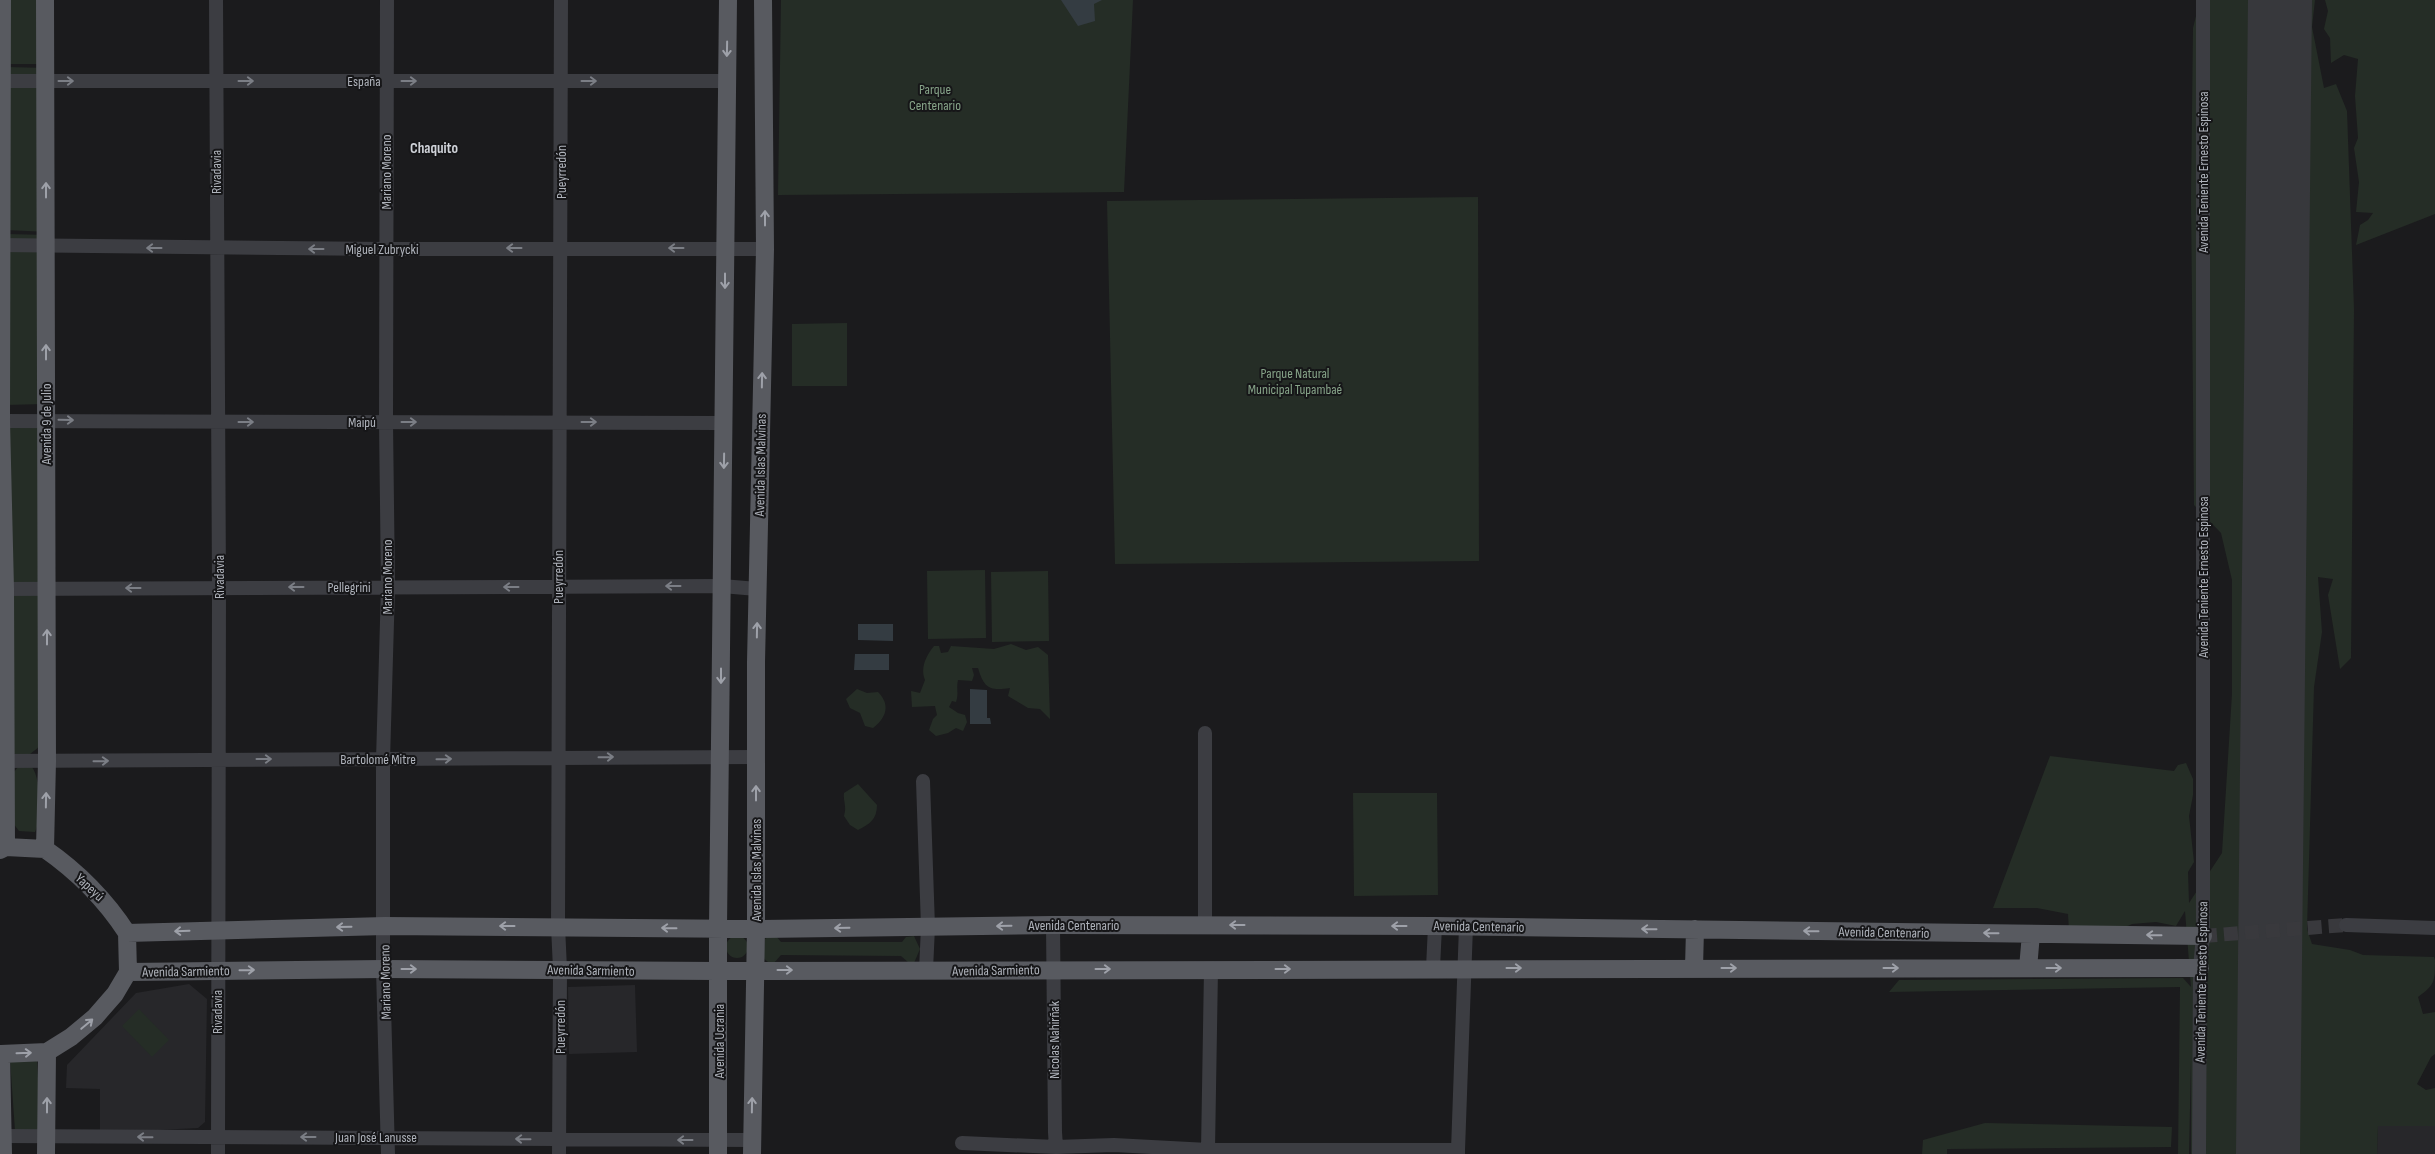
<svg xmlns="http://www.w3.org/2000/svg" width="2435" height="1154" font-family="'Sofia Sans Condensed',sans-serif">
	<rect width="100%" height="100%" fill="#1b1b1d"/>
	<!-- built -->
	<path fill="#27272a" d="M189 984 207 999 205 1122 198 1128 100 1133V1089L66 1088 67 1065 136 993Z
		M635 985 637 1052 569 1054 568 987Z
		M2378 1126H2435V1154H2377Z"/>
	<!-- green -->
	<path fill="#252d26" d="M6 0H48V64H6Z
		M781 0H1133L1124 192 778 195Z
		M2200 0H2315L2312 27 2324 88 2336 84 2347 111 2354 309 2351 658 2340 669 2328 595 2333 579 2318 577 2322 632 2314 687 2307 929 2312 944 2350 950 2363 955 2434 957 2435 960C2435 981 2435 985 2418 997L2423 1014 2435 1012V1054L2431 1057 2417 1084 2426 1090 2435 1088V1126H2378L2377 1154H2191V1062L2189 1154H2178L2180 987 1889 992 1899 980 2183 978 2191 987 2185 911 2176 926 2156 922 2132 924 2108 935 2069 931 2068 914 2037 908H1993L2050 756 2174 771 2178 765 2186 763 2193 779V795L2189 816 2194 862 2188 872 2189 903 2222 853 2232 694V580L2221 533 2194 505 2191 197 2193 28Z
		M2325 0H2435V214L2356 245 2360 225 2368 220 2373 213 2356 212 2359 182 2354 148 2358 138 2355 96 2358 59 2344 55 2331 63 2330 38 2324 29 2328 11Z
		M6 67 48 68 49 232 5 230Z
		M1478 197 1479 561 1115 564 1107 201Z
		M6 234 48 235 45 404 5 405Z
		M847 323V386H792V324Z
		M43 424 40 586 5 585 3 425Z
		M985 570 986 638 928 639 927 571Z
		M1048 571 1049 641 992 642 991 572Z
		M5 592H40L39 747 30 754H10Z
		M1011 644 1026 650 1038 647 1048 655 1050 719 1040 709 1028 708 1008 696 1010 688C989 691 984 688 978 668H972L974 675 972 681 958 680C956 688 959 694 956 702L952 701 949 707 958 713 965 715 967 722 963 731 956 728 948 733 936 736 929 730 933 719 937 715 935 706 912 707 911 691 920 693 925 680C920 668 926 656 934 646H939L941 653 948 652 951 646 994 649Z
		M857 689 867 693 878 692C891 705 886 718 873 728L865 726 860 713 850 708 846 699Z
		M19 766 32 767C41 779 42 818 35 832L19 831 13 823 12 774Z
		M858 784 877 805C877 819 870 824 858 830L850 825 844 816C847 805 843 802 844 793Z
		M1353 793H1437L1438 895 1354 896Z
		M770 935 776 936 781 942H902L906 937 914 936 920 949 914 963H909L901 956 781 955 774 963 768 962 763 958 765 939Z
		M726 947a11 11 0 1 1 22 0a11 11 0 1 1-22 0Z
		M139 1009 169 1040 152 1057 122 1026Z
		M10 1059H37L41 1131H15Z
		M1985 1123 2172 1127 2171 1147 1947 1149V1154H1922L1923 1140Z"/>
	<!-- water -->
	<path fill="#343c42" d="M1061 0H1102L1094 4 1095 21 1078 26Z
		M858 624H893V641L858 640Z
		M855 654H889V670H854Z
		M970 689 987 690V718H990L991 724H970Z"/>
	<g fill="none" stroke-linecap="round" stroke-linejoin="round">
		<!-- runway -->
		<path stroke="#37383c" stroke-width="64" d="M2268 1154 2280 0"/>
		<!-- minor-tunnel -->
		<path stroke="#39393d" stroke-width="14" stroke-dasharray="14 7" stroke-linecap="butt" d="M2203 936 2346 925"/>
		<!-- minor -->
		<path stroke="#3c3d42" stroke-width="14" d="M216 0 219 588 218 1154
			M387 0 386 422 388 587 383 760V969L388 1154
			M0 81H727
			M0 245 385 249H765
			M0 421 724 423
			M0 589 722 586 757 589
			M0 761 756 757
			M923 781 928 927 926 970
			M1053 925 1055 1132 1056 1147 1059 1154
			M1205 925V733
			M2346 925 2435 928
			M1433 968 1435 926
			M0 1136 752 1140
			M962 1143 1056 1147 1114 1145 1208 1150H1458V1154
			M1208 1150 1211 969
			M1458 1150 1466 926
			M559 1154 560 969 558 926 561 0
			M2199 1154 2200 968 2203 936V0"/>
		<!-- major -->
		<path stroke="#585a60" stroke-width="18" d="M2 0 1 421 5 589 6 847
			M45 849 47 761 45 0
			M45 849C78 872 105 899 127 933
			M0 850 6 847 45 849
			M127 933 385 926 756 929 1054 925 1435 926 2203 936
			M127 933 128 972
			M1694 968 1695 929
			M2028 968 2031 934
			M128 972 383 969 718 971 2200 968
			M1 1054 47 1052 71 1037 95 1017 115 994 128 972
			M1 1054 3 1154
			M46 1154 47 1052
			M718 1154V928L728 0
			M752 1154 756 929V662L765 249 763 0"/>
	</g>
	<!-- one-way arrows -->
	<defs><path id="oneway-shaft" d="M-6 0H5M1.5-3L5.5 0L1.5 3" fill="none" stroke-width="1.6" stroke-linecap="round" stroke-linejoin="round" transform="scale(1.25)"/></defs>
	<g stroke="#9ea1a9">
		<use href="#oneway-shaft" transform="translate(727 49) rotate(91)"/>
		<use href="#oneway-shaft" transform="translate(46 190) rotate(-90)"/>
		<use href="#oneway-shaft" transform="translate(765 218) rotate(-90)"/>
		<use href="#oneway-shaft" transform="translate(725 281) rotate(90)"/>
		<use href="#oneway-shaft" transform="translate(46 352) rotate(-90)"/>
		<use href="#oneway-shaft" transform="translate(762 380) rotate(-89)"/>
		<use href="#oneway-shaft" transform="translate(724 461) rotate(91)"/>
		<use href="#oneway-shaft" transform="translate(757 630) rotate(-89)"/>
		<use href="#oneway-shaft" transform="translate(47 637) rotate(-90)"/>
		<use href="#oneway-shaft" transform="translate(721 676) rotate(90)"/>
		<use href="#oneway-shaft" transform="translate(756 793) rotate(-90)"/>
		<use href="#oneway-shaft" transform="translate(46 800) rotate(-89)"/>
		<use href="#oneway-shaft" transform="translate(1237 925) rotate(-180)"/>
		<use href="#oneway-shaft" transform="translate(507 926) rotate(-180)"/>
		<use href="#oneway-shaft" transform="translate(1004 926) rotate(179)"/>
		<use href="#oneway-shaft" transform="translate(1399 926) rotate(-180)"/>
		<use href="#oneway-shaft" transform="translate(344 927) rotate(179)"/>
		<use href="#oneway-shaft" transform="translate(669 928) rotate(-179)"/>
		<use href="#oneway-shaft" transform="translate(842 928) rotate(179)"/>
		<use href="#oneway-shaft" transform="translate(1649 929) rotate(-179)"/>
		<use href="#oneway-shaft" transform="translate(182 931) rotate(178)"/>
		<use href="#oneway-shaft" transform="translate(1811 931) rotate(-179)"/>
		<use href="#oneway-shaft" transform="translate(1991 933) rotate(-179)"/>
		<use href="#oneway-shaft" transform="translate(2154 935) rotate(-179)"/>
		<use href="#oneway-shaft" transform="translate(1514 968)"/>
		<use href="#oneway-shaft" transform="translate(1729 968)"/>
		<use href="#oneway-shaft" transform="translate(1891 968)"/>
		<use href="#oneway-shaft" transform="translate(2054 968)"/>
		<use href="#oneway-shaft" transform="translate(409 969)"/>
		<use href="#oneway-shaft" transform="translate(1103 969)"/>
		<use href="#oneway-shaft" transform="translate(1283 969)"/>
		<use href="#oneway-shaft" transform="translate(247 970) rotate(-1)"/>
		<use href="#oneway-shaft" transform="translate(785 970)"/>
		<use href="#oneway-shaft" transform="translate(87 1024) rotate(-40)"/>
		<use href="#oneway-shaft" transform="translate(24 1053) rotate(-2)"/>
		<use href="#oneway-shaft" transform="translate(47 1105) rotate(-90)"/>
		<use href="#oneway-shaft" transform="translate(752 1105) rotate(-89)"/>
	</g>
	<g stroke="#7b7e85">
		<use href="#oneway-shaft" transform="translate(66 81)"/>
		<use href="#oneway-shaft" transform="translate(246 81)"/>
		<use href="#oneway-shaft" transform="translate(409 81)"/>
		<use href="#oneway-shaft" transform="translate(589 81)"/>
		<use href="#oneway-shaft" transform="translate(154 248) rotate(-180)"/>
		<use href="#oneway-shaft" transform="translate(514 248) rotate(180)"/>
		<use href="#oneway-shaft" transform="translate(676 248) rotate(-180)"/>
		<use href="#oneway-shaft" transform="translate(316 249) rotate(-180)"/>
		<use href="#oneway-shaft" transform="translate(66 420) rotate(1)"/>
		<use href="#oneway-shaft" transform="translate(246 422)"/>
		<use href="#oneway-shaft" transform="translate(409 422)"/>
		<use href="#oneway-shaft" transform="translate(589 422)"/>
		<use href="#oneway-shaft" transform="translate(673 586) rotate(180)"/>
		<use href="#oneway-shaft" transform="translate(296 587) rotate(180)"/>
		<use href="#oneway-shaft" transform="translate(511 587) rotate(180)"/>
		<use href="#oneway-shaft" transform="translate(133 588) rotate(180)"/>
		<use href="#oneway-shaft" transform="translate(606 757) rotate(-1)"/>
		<use href="#oneway-shaft" transform="translate(264 759)"/>
		<use href="#oneway-shaft" transform="translate(444 759) rotate(-1)"/>
		<use href="#oneway-shaft" transform="translate(101 761) rotate(-1)"/>
		<use href="#oneway-shaft" transform="translate(145 1137) rotate(-179)"/>
		<use href="#oneway-shaft" transform="translate(308 1137) rotate(180)"/>
		<use href="#oneway-shaft" transform="translate(523 1139) rotate(-179)"/>
		<use href="#oneway-shaft" transform="translate(685 1140) rotate(-180)"/>
	</g>
	<g text-anchor="middle" stroke-width="4" stroke-linejoin="round" paint-order="stroke">
		<!-- street labels -->
		<g font-size="14" fill="#afb3bb" stroke="#161618">
			<text x="364" y="86">España</text>
			<text transform="translate(216 172) rotate(-90)" y="5">Rivadavia</text>
			<text transform="translate(386 172) rotate(-90)" y="5">Mariano Moreno</text>
			<text transform="translate(561 172) rotate(-90)" y="5">Pueyrredón</text>
			<text transform="translate(2203 172) rotate(-90)" y="5">Avenida Teniente Ernesto Espinosa</text>
			<text x="382" y="254">Miguel Zubrycki</text>
			<text x="362" y="427">Maipú</text>
			<text transform="translate(46 424) rotate(-90)" y="5">Avenida 9 de Julio</text>
			<text transform="translate(760 465) rotate(-89)" y="5">Avenida Islas Malvinas</text>
			<text transform="translate(219 577) rotate(-90)" y="5">Rivadavia</text>
			<text transform="translate(387 577) rotate(-90)" y="5">Mariano Moreno</text>
			<text transform="translate(558 577) rotate(-90)" y="5">Pueyrredón</text>
			<text transform="translate(2203 577) rotate(-90)" y="5">Avenida Teniente Ernesto Espinosa</text>
			<text x="349" y="592">Pellegrini</text>
			<text x="378" y="764">Bartolomé Mitre</text>
			<text transform="translate(756 870) rotate(-90)" y="5">Avenida Islas Malvinas</text>
			<text transform="translate(90 887) rotate(43)" y="5">Yapeyú</text>
			<text x="1074" y="930">Avenida Centenario</text>
			<text transform="translate(1479 926) rotate(1)" y="5">Avenida Centenario</text>
			<text transform="translate(1884 932) rotate(1)" y="5">Avenida Centenario</text>
			<text transform="translate(591 970) rotate(1)" y="5">Avenida Sarmiento</text>
			<text transform="translate(996 970) rotate(-1)" y="5">Avenida Sarmiento</text>
			<text transform="translate(186 971) rotate(-1)" y="5">Avenida Sarmiento</text>
			<text transform="translate(385 982) rotate(-91)" y="5">Mariano Moreno</text>
			<text transform="translate(2201 982) rotate(-89)" y="5">Avenida Teniente Ernesto Espinosa</text>
			<text transform="translate(217 1012) rotate(-90)" y="5">Rivadavia</text>
			<text transform="translate(560 1027) rotate(-90)" y="5">Pueyrredón</text>
			<text transform="translate(1054 1040) rotate(-90)" y="5">Nicolas Nahirñak</text>
			<text transform="translate(719 1041) rotate(-90)" y="5">Avenida Ucrania</text>
			<text x="376" y="1142">Juan José Lanusse</text>
		</g>
		<!-- park labels -->
		<g font-size="14" fill="#87a489" stroke="#161618">
			<text x="935" y="94">Parque<tspan x="935" dy="16">Centenario</tspan></text>
			<text x="1295" y="378">Parque Natural<tspan x="1295" dy="16">Municipal Tupambaé</tspan></text>
		</g>
		<!-- neighbourhood labels -->
		<g font-size="15" font-weight="bold" fill="#cfd2d8" stroke="#161618">
			<text x="434" y="153">Chaquito</text>
		</g>
	</g>
</svg>
